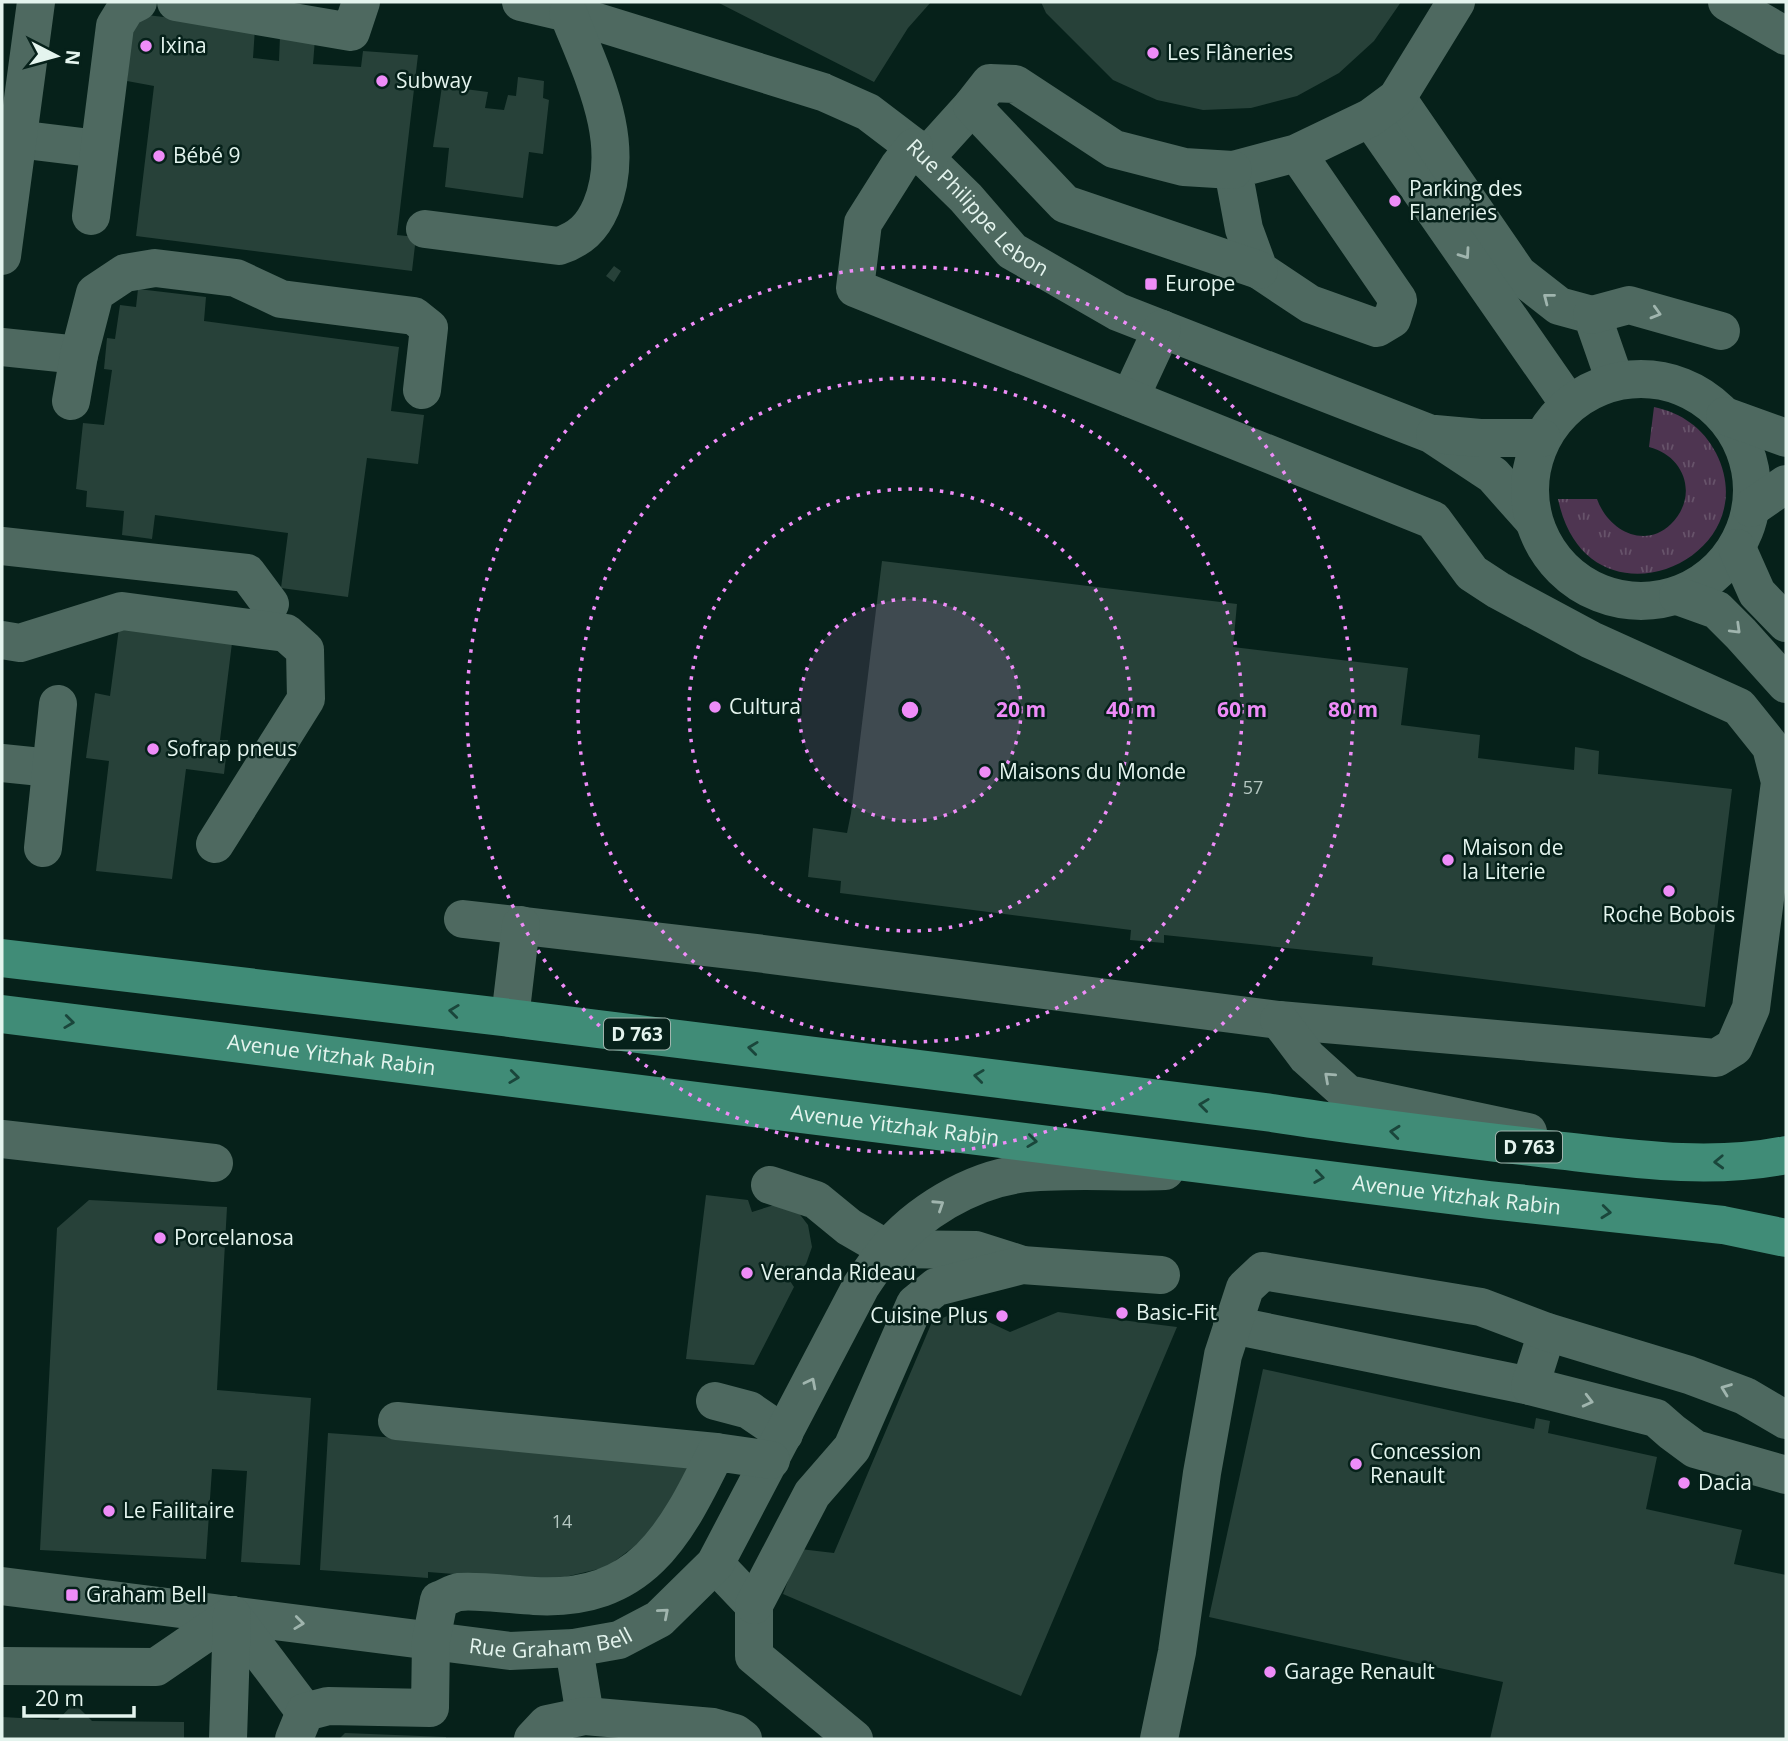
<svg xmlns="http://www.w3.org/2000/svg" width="1788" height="1741" font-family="'Open Sans',sans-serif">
	<defs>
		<pattern id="grass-tufts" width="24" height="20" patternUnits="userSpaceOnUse" patternTransform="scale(1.75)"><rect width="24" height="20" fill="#4e3551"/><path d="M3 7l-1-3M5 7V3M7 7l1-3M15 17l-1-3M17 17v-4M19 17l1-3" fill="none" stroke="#67536a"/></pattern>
	</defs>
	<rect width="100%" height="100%" fill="#06211a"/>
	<!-- grass -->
	<path fill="url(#grass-tufts)" d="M1654 407C1682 413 1703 428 1716 453 1770 560 1587 638 1558 499H1597C1608 530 1644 550 1671 524 1699 496 1685 456 1649 447Z"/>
	<!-- building -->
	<path fill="#274139" d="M717 2H931L908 28 874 82Z
		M1041 2H1401L1374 41 1339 73 1297 96 1251 108 1203 110 1157 100 1113 80 1046 13Z
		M147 15 255 28 253 58 279 61 280 36 315 39 313 64 361 67 363 51 418 55 397 235 416 237 412 271 136 236 154 86 127 81 132 27Z
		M518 77 544 81 543 98 549 100 543 154 529 152 523 198 445 187 449 148 433 147 442 86 488 92 485 108 504 110 508 95 516 96Z
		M614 266 621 271 614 282 606 276Z
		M138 289 206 297 204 321 399 347 391 411 424 415 418 464 367 458 348 597 281 588 288 533 155 515 152 539 122 535 124 511 86 507 87 491 76 489 83 423 104 425 112 370 104 369 107 338 115 339 120 305 136 307Z
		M882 561 1237 604 1233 647 1408 668 1401 725 1480 735 1478 758 1574 770 1575 747 1599 751 1598 774 1732 789 1705 1007 1372 965 1373 957 1164 935V943L1130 940 1131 930 840 893 841 881 808 877 813 828 847 833 851 813Z
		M119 628 232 643 220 740H228L224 774 186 769 172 879 96 871 109 761 86 758 95 693 110 696Z
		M706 1195 748 1200 752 1212 774 1205 795 1208 808 1225 812 1247 806 1264 790 1281 794 1287 754 1365 686 1359Z
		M89 1200 227 1207 217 1390 311 1398 300 1565 241 1562 247 1471 212 1469 206 1559 40 1550 57 1228Z
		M963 1310 1010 1332 1058 1312 1177 1327 1021 1696 783 1594 800 1549 834 1553 932 1322Z
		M1263 1369 1534 1429 1536 1418 1550 1421 1548 1433 1657 1457 1646 1509 1742 1530 1734 1564 1786 1575V1739H1490L1503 1682 1209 1617Z
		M328 1433 439 1441 689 1467 656 1530 607 1567 548 1581 428 1572V1578L320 1570Z
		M74 1703 92 1721 184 1722V1739H2V1717L58 1720Z
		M345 1733 446 1737V1739H339Z"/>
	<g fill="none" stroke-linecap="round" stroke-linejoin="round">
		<!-- minor -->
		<g stroke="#4e6960" stroke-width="38">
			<path d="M176 2 351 32 361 2"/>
			<path id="s1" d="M521 2 568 13 823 92 868 112 914 147 966 198 1012 251 1118 312 1431 434 1493 475 1533 520"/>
			<path d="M1727 2 1786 36"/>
			<path d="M1397 98 1518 274 1559 306 1592 315 1615 381"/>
			<path d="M1370 118 1569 404"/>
			<path d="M17 139 99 149"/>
			<path d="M1297 153 1398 300 1392 319 1377 328 1310 304 1259 270 1244 229 1233 170 1297 153 1370 118 1397 98 1456 2"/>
			<path d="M925 158 972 106"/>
			<path d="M1233 170 1184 167 1114 149 1015 84 990 83 972 106 1065 204 1259 270"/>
			<path d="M91 216 115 26 126 8 138 2"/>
			<path d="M425 229 559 246C580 239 592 228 601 207 628 142 592 74 568 13"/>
			<path d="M2 256 36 2"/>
			<path d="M1592 315 1629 305 1721 331"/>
			<path d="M2 347 79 355"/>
			<circle cx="1641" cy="490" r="111"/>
			<path d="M1130 398 1162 329"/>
			<path d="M71 401 79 355 95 293 125 273 155 268 236 278 281 299 414 316 429 328 422 390"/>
			<path d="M1725 416 1786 438"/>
			<path d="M1435 434 1480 438H1542"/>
			<path d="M1751 508 1786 484"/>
			<path d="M2 546 247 573 270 604"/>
			<path d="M1737 548 1757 593 1786 623"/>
			<path d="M1678 596 1717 610 1741 634 1786 684"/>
			<path d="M2 640 20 643 122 611 286 633 305 650 306 699 215 844"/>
			<path d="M2 763 51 768"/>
			<path d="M43 848 58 704"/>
			<path d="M463 919 764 954 1279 1020 1716 1058 1734 1047 1751 1008 1780 782 1771 747 1739 707 1591 640 1498 590 1472 573 1433 520 855 288 863 223 899 166 914 147"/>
			<path d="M510 1018 521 925"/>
			<path d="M1279 1020 1307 1057 1348 1094 1528 1132"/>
			<path d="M2 1139 214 1163"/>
			<path d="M770 1185 816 1200 849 1227 887 1249 976 1250 1020 1264"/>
			<path d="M1232 1325 1530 1386"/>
			<path d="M1547 1332 1530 1386 1656 1418 1672 1432 1695 1449 1786 1475"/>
			<path d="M715 1401 749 1410 784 1434"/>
			<path d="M397 1421 716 1452"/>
			<path d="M715 1564 754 1605V1656L854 1739"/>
			<path id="s2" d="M2 1586 510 1651 574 1648 619 1640 659 1619 715 1564 861 1286C869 1274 877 1262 886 1251 917 1213 970 1181 1019 1174 1064 1168 1118 1173 1165 1171"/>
			<path d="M754 1605 812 1494 852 1448 915 1304 936 1287 1022 1265 1161 1275"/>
			<path d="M232 1615 305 1712"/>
			<path d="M574 1648 585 1716"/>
			<path d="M2 1666 156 1667 232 1615"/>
			<path d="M228 1739 232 1615"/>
			<path d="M294 1739 305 1712 328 1706 430 1708 431 1640 439 1600C445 1598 453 1593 459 1592 477 1590 514 1595 534 1596 641 1602 675 1536 716 1452L771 1460"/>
			<path d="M533 1739 547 1724 585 1716 713 1727 735 1733 743 1739"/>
			<path d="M1159 1739 1177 1652 1202 1473 1223 1355 1245 1288 1263 1271 1481 1307 1547 1332 1689 1375 1745 1396 1786 1420"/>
		</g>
		<!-- major -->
		<g stroke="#408c77" stroke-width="38">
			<path d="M2 958 510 1018 1272 1113C1364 1127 1455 1138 1547 1149 1627 1158 1707 1171 1786 1155"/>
			<path id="s3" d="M2 1014 1489 1200 1723 1225 1786 1238"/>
		</g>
	</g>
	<!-- one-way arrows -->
	<defs><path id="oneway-chevron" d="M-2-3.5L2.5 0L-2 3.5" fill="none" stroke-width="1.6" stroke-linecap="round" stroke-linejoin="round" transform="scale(1.75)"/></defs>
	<g stroke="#a0b5ae">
		<use href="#oneway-chevron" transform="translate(1465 254) rotate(55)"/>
		<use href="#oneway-chevron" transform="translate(1548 298) rotate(-142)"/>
		<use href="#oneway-chevron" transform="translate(1656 313) rotate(16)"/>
		<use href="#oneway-chevron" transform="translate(1736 629) rotate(44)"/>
		<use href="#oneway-chevron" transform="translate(1329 1077) rotate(-138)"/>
		<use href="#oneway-chevron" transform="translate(939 1205) rotate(-33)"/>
		<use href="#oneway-chevron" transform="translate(811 1383) rotate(-63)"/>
		<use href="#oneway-chevron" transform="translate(1726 1389) rotate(-159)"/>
		<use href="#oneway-chevron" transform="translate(1588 1401) rotate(14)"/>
		<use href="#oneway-chevron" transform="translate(664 1613) rotate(-41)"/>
		<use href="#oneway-chevron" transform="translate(299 1623) rotate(7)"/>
	</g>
	<g stroke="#1a463b">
		<use href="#oneway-chevron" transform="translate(454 1011) rotate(-173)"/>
		<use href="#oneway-chevron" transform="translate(69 1022) rotate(7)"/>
		<use href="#oneway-chevron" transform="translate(753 1048) rotate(-173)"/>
		<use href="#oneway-chevron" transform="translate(979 1076) rotate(-173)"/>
		<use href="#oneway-chevron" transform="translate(514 1077) rotate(7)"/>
		<use href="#oneway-chevron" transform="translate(1204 1105) rotate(-173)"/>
		<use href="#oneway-chevron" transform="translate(1395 1132) rotate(-174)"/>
		<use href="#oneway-chevron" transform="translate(1032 1141) rotate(7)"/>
		<use href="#oneway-chevron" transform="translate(1719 1162) rotate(178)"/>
		<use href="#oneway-chevron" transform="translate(1319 1177) rotate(8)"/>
		<use href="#oneway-chevron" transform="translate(1606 1212) rotate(6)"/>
	</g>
	<!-- distance rings -->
	<circle cx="910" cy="710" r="111" fill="#ee8cf8" fill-opacity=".12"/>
	<g fill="none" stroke="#ee8cf8" stroke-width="3.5" stroke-dasharray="3.5 7">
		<circle cx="910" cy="710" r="111"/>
		<circle cx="910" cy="710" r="221"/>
		<circle cx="910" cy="710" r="332"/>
		<circle cx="910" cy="710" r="443"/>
	</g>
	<!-- markers -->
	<g fill="#ee8cf8" stroke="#06211a" stroke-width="2.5">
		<circle cx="146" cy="46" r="7"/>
		<circle cx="1153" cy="53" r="7"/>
		<circle cx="382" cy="81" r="7"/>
		<circle cx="159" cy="156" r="7"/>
		<circle cx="1395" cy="201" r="7"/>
		<rect x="1144" y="277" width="14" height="14" rx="3.5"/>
		<circle cx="715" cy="707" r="7"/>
		<circle cx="153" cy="749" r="7"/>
		<circle cx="985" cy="772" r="7"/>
		<circle cx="1448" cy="860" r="7"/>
		<circle cx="1669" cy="891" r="7"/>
		<circle cx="160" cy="1238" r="7"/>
		<circle cx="747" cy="1273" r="7"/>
		<circle cx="1122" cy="1313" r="7"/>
		<circle cx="1002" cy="1316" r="7"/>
		<circle cx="1356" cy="1464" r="7"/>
		<circle cx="1684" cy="1483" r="7"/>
		<circle cx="109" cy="1511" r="7"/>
		<rect x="65" y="1588" width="14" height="14" rx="3.5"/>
		<circle cx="1270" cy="1672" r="7"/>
	</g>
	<g text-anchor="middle" stroke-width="5" stroke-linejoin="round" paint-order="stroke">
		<!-- number labels -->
		<g font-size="18" fill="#b5c7c1">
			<text x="1253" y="794">57</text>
			<text x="562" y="1528">14</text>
		</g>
		<!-- shield labels -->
		<g fill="#06211a" stroke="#a1b5ae" stroke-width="2">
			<rect x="604" y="1018.5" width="66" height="31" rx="5"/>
			<rect x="1496" y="1131.5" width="66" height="31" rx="5"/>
		</g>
		<g font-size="19" font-weight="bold" fill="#e4f4ee">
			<text x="637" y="1041">D 763</text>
			<text x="1529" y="1154">D 763</text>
		</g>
		<!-- poi labels -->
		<g font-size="21" fill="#e4f4ee" stroke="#06211a" text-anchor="start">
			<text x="160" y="53">Ixina</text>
			<text x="1167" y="60">Les Flâneries</text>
			<text x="396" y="88">Subway</text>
			<text x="173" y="163">Bébé 9</text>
			<text x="1409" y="196">Parking des<tspan x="1409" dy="24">Flaneries</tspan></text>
			<text x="1165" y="291">Europe</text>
			<text x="729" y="714">Cultura</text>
			<text x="167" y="756">Sofrap pneus</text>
			<text x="999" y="779">Maisons du Monde</text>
			<text x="1462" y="855">Maison de<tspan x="1462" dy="24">la Literie</tspan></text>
			<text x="1669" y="922" text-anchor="middle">Roche Bobois</text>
			<text x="174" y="1245">Porcelanosa</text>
			<text x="761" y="1280">Veranda Rideau</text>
			<text x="1136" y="1320">Basic-Fit</text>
			<text x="988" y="1323" text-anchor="end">Cuisine Plus</text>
			<text x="1370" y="1459">Concession<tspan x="1370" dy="24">Renault</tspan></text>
			<text x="1698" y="1490">Dacia</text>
			<text x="123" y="1518">Le Failitaire</text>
			<text x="86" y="1602">Graham Bell</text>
			<text x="1284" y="1679">Garage Renault</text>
		</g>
		<!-- street labels -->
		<g font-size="21" fill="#e4f4ee" stroke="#06211a">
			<text dy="7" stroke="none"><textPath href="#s1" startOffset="511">Rue Philippe Lebon</textPath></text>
			<text dy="7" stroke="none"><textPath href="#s3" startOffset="332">Avenue Yitzhak Rabin</textPath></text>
			<text dy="7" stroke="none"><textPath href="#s3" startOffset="900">Avenue Yitzhak Rabin</textPath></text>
			<text dy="7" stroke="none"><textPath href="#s3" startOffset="1466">Avenue Yitzhak Rabin</textPath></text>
			<text dy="7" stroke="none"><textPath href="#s2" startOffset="553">Rue Graham Bell</textPath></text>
		</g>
	</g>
	<circle cx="910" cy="710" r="10" fill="#ee8cf8" stroke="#06211a" stroke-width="3.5"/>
	<g font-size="21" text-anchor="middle" font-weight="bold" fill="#ee8cf8" stroke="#06211a" stroke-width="5" stroke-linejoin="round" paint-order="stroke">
		<text x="1021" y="717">20 m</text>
		<text x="1131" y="717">40 m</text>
		<text x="1242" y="717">60 m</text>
		<text x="1353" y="717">80 m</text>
	</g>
	<!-- border -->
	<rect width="1788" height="1741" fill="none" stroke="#e4f4ee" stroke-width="7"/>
	<!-- north arrow -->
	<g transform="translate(56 56) rotate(96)" stroke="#06211a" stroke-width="5" paint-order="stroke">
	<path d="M0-5L12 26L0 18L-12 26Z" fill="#e4f4ee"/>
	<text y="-10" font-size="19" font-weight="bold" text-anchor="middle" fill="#e4f4ee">N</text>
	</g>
	<!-- scale -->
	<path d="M24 1706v10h110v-10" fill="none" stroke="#e4f4ee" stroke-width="3.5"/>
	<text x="35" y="1706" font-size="21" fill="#e4f4ee" stroke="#06211a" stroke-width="5" paint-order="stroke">20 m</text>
</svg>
